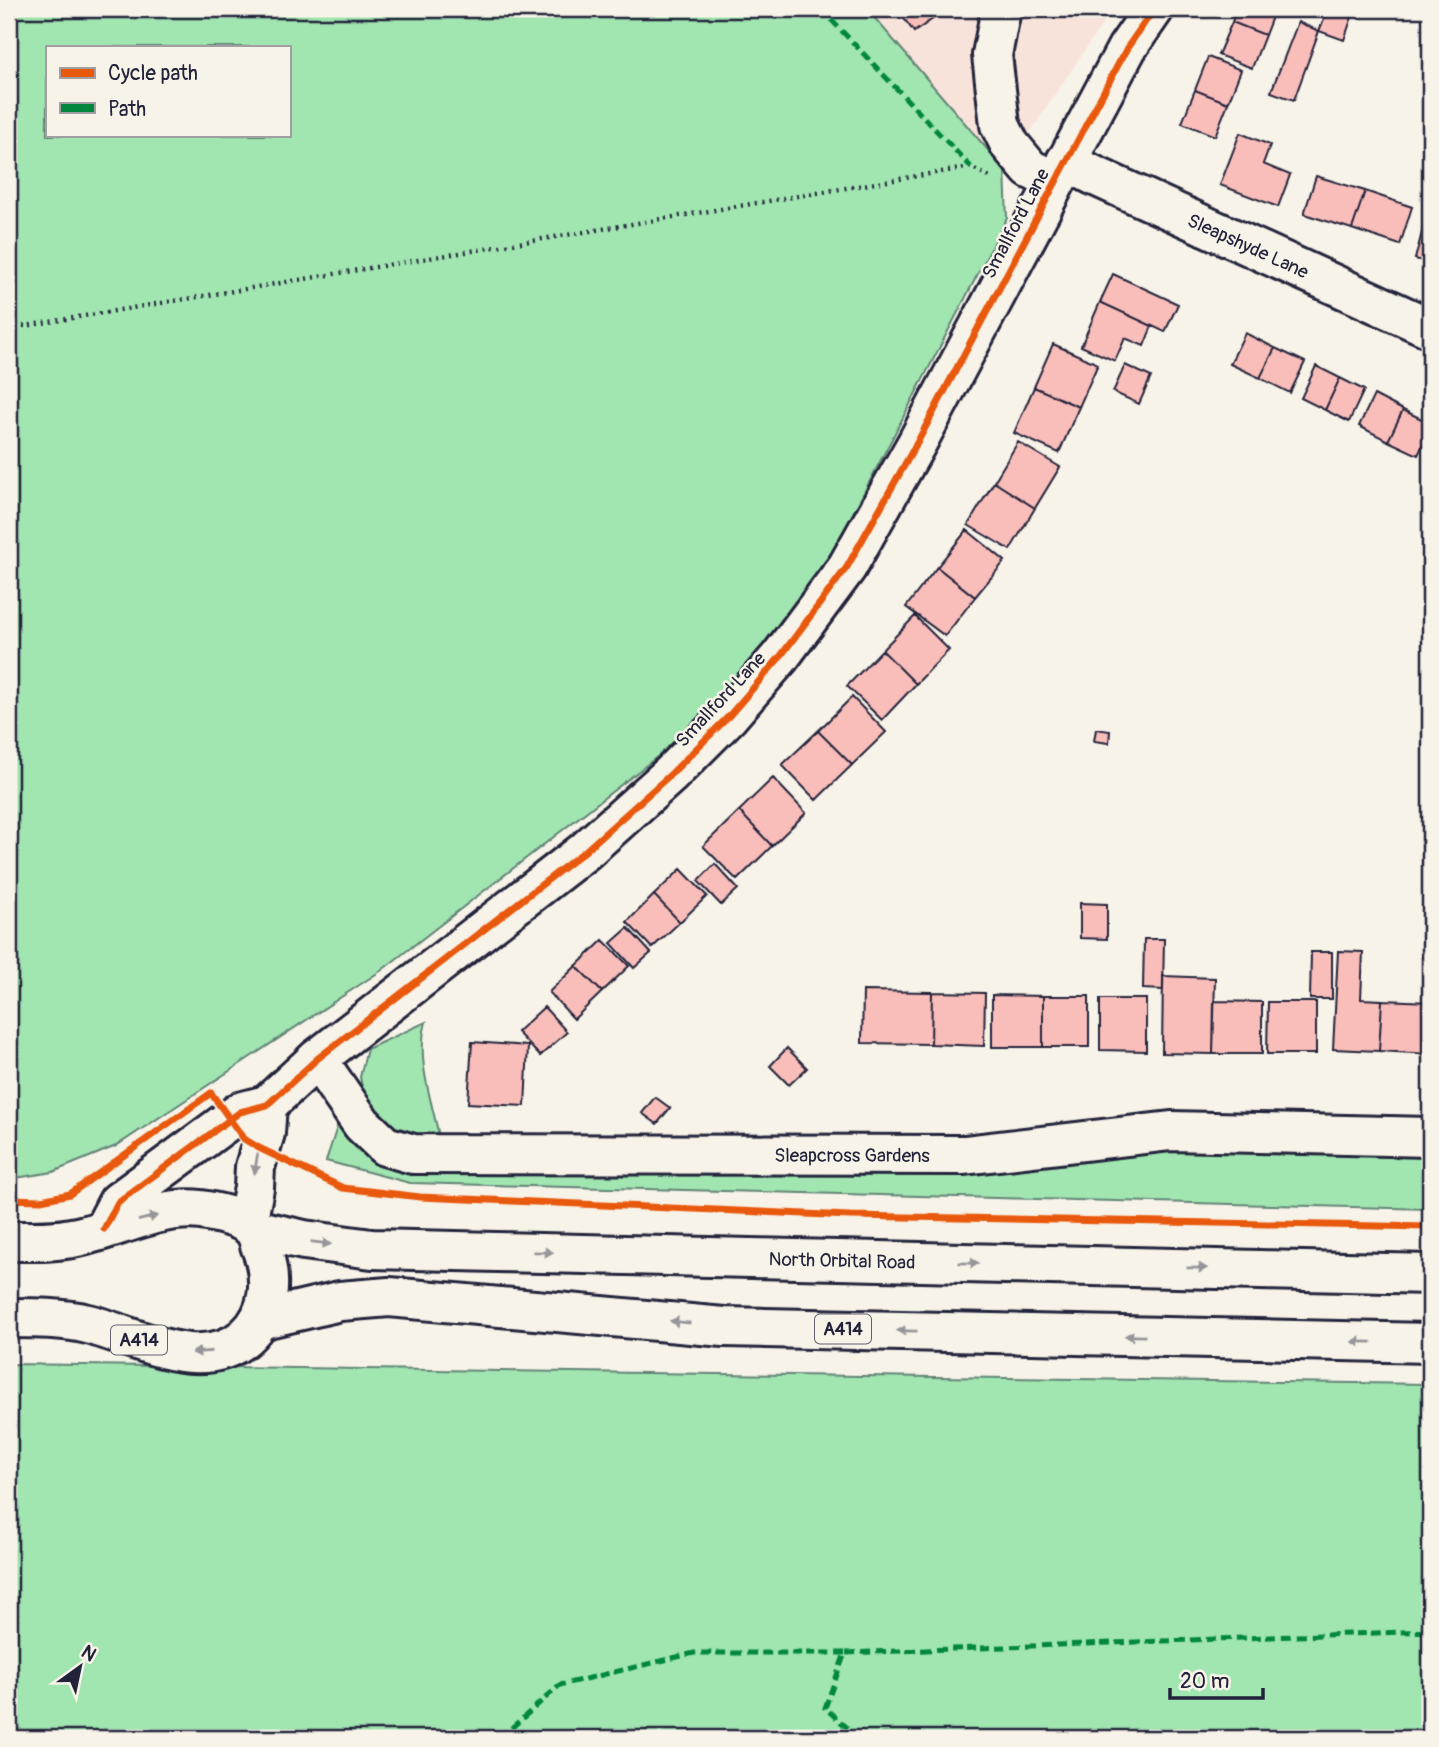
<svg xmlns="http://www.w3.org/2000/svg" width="1439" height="1747" font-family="Pangolin,sans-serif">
	<rect width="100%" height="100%" fill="#f7f3e8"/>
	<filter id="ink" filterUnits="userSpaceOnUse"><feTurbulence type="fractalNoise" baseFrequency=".0143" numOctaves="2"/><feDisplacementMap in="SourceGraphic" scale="14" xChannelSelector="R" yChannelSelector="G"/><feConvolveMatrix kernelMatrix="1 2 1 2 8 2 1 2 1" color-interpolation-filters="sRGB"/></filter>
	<g filter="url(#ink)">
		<!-- built -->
		<path fill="#f8e3da" d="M867 9H1112L1005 170Z"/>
		<!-- green -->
		<path fill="#a1e5b1" stroke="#628476" stroke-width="2" fill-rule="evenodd" d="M9 9H867L1005 170 1007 218 822 573 741 678 680 739 382 970 116 1146 53 1172 9 1179ZM47 47H289V135H47Z
			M426 1022C416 1058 431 1099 439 1136H416L391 1129 365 1102 360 1077 367 1049Z
			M338 1124 384 1154 1173 1145 1430 1151V1209L410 1183 326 1161Z
			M9 1364 1430 1384V1738H9Z"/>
		<!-- building -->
		<path fill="#fabeba" stroke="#22223b" stroke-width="2" d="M897 9H947L914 32Z
			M1237 9H1275L1265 35 1232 22Z
			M1328 9 1352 17 1344 40 1319 31Z
			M1232 22 1265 35 1252 68 1218 55Z
			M1298 22 1319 31 1294 100 1271 92Z
			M1208 57 1241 70 1228 103 1195 90Z
			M1195 90 1228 103 1215 136 1182 123Z
			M1240 133 1270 145 1263 164 1290 175 1278 207 1220 185Z
			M1316 176 1365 191 1352 229 1304 214Z
			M1365 191 1412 207 1400 245 1352 229Z
			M1425 221 1430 222V263L1415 259Z
			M1113 274 1178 304 1165 332 1100 302Z
			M1100 302 1152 326 1144 346 1125 338 1115 361 1081 346Z
			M1245 333 1275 348 1260 378 1230 364Z
			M1053 344 1098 364 1079 407 1034 387Z
			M1275 348 1305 362 1290 393 1260 378Z
			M1125 365 1151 377 1139 404 1113 392Z
			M1316 366 1340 378 1325 410 1301 398Z
			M1340 378 1364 390 1349 422 1325 410Z
			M1034 387 1079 407 1059 453 1014 433Z
			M1374 395 1403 410 1388 441 1359 426Z
			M1403 410 1430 423V431L1418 455 1388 441Z
			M1018 442 1060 467 1035 508 994 482Z
			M994 482 1035 508 1010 550 968 525Z
			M967 530 1005 561 975 597 937 567Z
			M937 567 975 597 945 636 906 607Z
			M915 616 949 650 916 684 882 650Z
			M882 650 916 684 882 720 847 686Z
			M852 697 886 732 852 765 818 731Z
			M1096 729 1110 731 1109 743 1094 741Z
			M818 731 852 765 816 800 782 765Z
			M773 778 806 813 772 846 739 811Z
			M739 811 772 846 737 880 703 846Z
			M715 864 738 889 721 905 698 881Z
			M681 869 707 896 680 922 654 895Z
			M654 895 680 922 652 948 627 922Z
			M1080 903 1107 904V939L1080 938Z
			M628 928 651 953 634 968 611 943Z
			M1144 939H1164L1163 990 1143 989Z
			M603 940 629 966 602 992 576 966Z
			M1338 951 1363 952 1361 999 1382 1000 1379 1051 1333 1049Z
			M1311 952H1332V999H1310Z
			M576 966 602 992 574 1019 549 992Z
			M1163 976 1215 978 1213 1054 1162 1053Z
			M863 991 932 992 931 1044 862 1043Z
			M932 992 985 993 984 1046 931 1044Z
			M992 995 1043 996V1047H992Z
			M1043 996H1089V1047H1043Z
			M1100 999H1146V1051L1100 1050Z
			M1382 1000 1430 1002V1054L1379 1051Z
			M1214 1001 1262 1002V1054H1213Z
			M1268 1002H1316V1054H1267Z
			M544 1007 567 1032 540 1056 517 1032Z
			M472 1042 528 1046 525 1106 468 1103Z
			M787 1048 807 1068 789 1085 770 1066Z
			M655 1097 670 1108 657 1124 642 1113Z"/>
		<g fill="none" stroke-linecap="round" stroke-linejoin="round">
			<!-- minor casing -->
			<g stroke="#22223b" stroke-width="44">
				<g id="minor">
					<path d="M1001 9 992 55 1000 125 1010 145 1030 169 1055 181"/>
					<path id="s1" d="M1066 161 1093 175 1430 328"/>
					<path id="s2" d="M317 1059 362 1124 385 1146 413 1154 964 1155 1171 1131 1430 1137"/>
					<path d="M247 1224 254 1188 255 1167 265 1133 267 1105"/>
					<path d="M104 1229 118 1202 240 1112 267 1105 317 1059 585 851 671 774 728 717 780 657 847 567 918 441 1127 48 1154 9"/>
				</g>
			</g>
			<!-- highway casing -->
			<g stroke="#22223b" stroke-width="44">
				<g id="highway">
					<path id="s3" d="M254 1229 304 1240 372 1249 1430 1274"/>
					<path d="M9 1241C32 1241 54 1242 77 1237 117 1229 159 1205 201 1210 214 1212 246 1218 254 1230 257 1234 259 1240 260 1245 273 1276 272 1313 245 1337 201 1375 135 1336 88 1324 64 1318 34 1318 9 1318"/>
					<path d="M259 1320 340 1301 389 1297 724 1327 1430 1343"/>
				</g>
			</g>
			<!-- path -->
			<path stroke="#22223b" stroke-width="4.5" stroke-dasharray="2 5" stroke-linecap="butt" d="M9 325 25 326 971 167 990 177"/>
			<!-- minor -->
			<use href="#minor" stroke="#f7f3e8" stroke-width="38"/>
			<!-- highway -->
			<use href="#highway" stroke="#f7f3e8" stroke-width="38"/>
			<!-- quiet -->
			<path stroke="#00873e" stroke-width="5" stroke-dasharray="10 5" stroke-linecap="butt" d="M821 9 971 167
				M500 1738 560 1685 694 1653H845
				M859 1738 825 1708 845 1653 1430 1631"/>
			<!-- cycleway casing -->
			<g stroke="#f7f3e8" stroke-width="11">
				<path id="cycleway" d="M9 1199 41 1200 70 1194 211 1093 244 1139 259 1148 343 1188 420 1197 850 1216 1430 1227
					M104 1229 118 1202 240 1112 267 1105 317 1059 585 851 671 774 728 717 780 657 847 567 918 441 1127 48 1154 9"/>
			</g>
			<!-- cycleway -->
			<use href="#cycleway" stroke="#e8590c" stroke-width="7"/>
		</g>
		<!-- one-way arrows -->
		<defs><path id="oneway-solid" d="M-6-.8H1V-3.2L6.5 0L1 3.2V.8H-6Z" transform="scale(1.75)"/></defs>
		<g fill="#97959a">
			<use href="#oneway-solid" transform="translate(256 1164) rotate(99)"/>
			<use href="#oneway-solid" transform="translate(148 1218) rotate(-15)"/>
			<use href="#oneway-solid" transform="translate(321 1243) rotate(7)"/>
			<use href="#oneway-solid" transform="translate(543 1252) rotate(1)"/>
			<use href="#oneway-solid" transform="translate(969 1263) rotate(1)"/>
			<use href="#oneway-solid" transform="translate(1197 1268) rotate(1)"/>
			<use href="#oneway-solid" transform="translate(680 1322) rotate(-174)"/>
			<use href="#oneway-solid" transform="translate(907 1331) rotate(-179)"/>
			<use href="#oneway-solid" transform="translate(1135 1336) rotate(-179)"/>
			<use href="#oneway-solid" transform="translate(1362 1342) rotate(-179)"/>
			<use href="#oneway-solid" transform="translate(202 1352) rotate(176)"/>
		</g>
	</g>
	<g text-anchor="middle" stroke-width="5" stroke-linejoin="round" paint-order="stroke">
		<!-- shield labels -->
		<g fill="#f7f3e8" stroke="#62616f" stroke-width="2">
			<rect x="815" y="1314.5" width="56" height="29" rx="5"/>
			<rect x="111" y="1325.5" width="56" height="29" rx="5"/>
		</g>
		<g font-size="18" font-weight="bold" fill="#22223b">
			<text x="843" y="1335">A414</text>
			<text x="139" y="1346">A414</text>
		</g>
		<!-- street labels -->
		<g font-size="19" fill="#22223b" stroke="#f7f3e8">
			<text transform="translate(1015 223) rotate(-62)" y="7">Smallford Lane</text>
			<text dy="7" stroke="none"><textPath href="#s1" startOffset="201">Sleapshyde Lane</textPath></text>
			<text transform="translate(720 699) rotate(-47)" y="7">Smallford Lane</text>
			<text dy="7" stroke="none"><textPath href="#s2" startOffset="579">Sleapcross Gardens</textPath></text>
			<text dy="7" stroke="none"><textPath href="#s3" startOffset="590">North Orbital Road</textPath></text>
		</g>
	</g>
	<!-- margin -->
	<rect width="1439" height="1747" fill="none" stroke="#f7f3e8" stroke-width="35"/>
	<rect x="18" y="18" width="1404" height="1712" fill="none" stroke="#22223b" stroke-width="2.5" filter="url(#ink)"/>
	<!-- legend -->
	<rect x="46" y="46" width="245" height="91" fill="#f7f3e8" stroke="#a29fa3" stroke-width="2"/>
	<rect x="60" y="68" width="35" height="10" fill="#e8590c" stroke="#a29fa3" stroke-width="2"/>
	<text x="108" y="80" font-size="21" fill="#22223b">Cycle path</text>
	<rect x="60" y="103" width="35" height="10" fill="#00873e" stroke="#a29fa3" stroke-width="2"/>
	<text x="108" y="116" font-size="21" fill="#22223b">Path</text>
	<!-- north arrow -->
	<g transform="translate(80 1667) rotate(33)" stroke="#f7f3e8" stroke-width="5" paint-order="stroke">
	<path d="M0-5L12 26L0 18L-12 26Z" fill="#22223b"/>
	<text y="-10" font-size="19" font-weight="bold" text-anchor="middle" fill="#22223b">N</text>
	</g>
	<!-- scale -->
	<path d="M1170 1688v10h93v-10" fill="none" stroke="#22223b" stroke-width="3.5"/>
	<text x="1180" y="1688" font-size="21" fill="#22223b" stroke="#f7f3e8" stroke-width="5" paint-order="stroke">20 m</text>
</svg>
